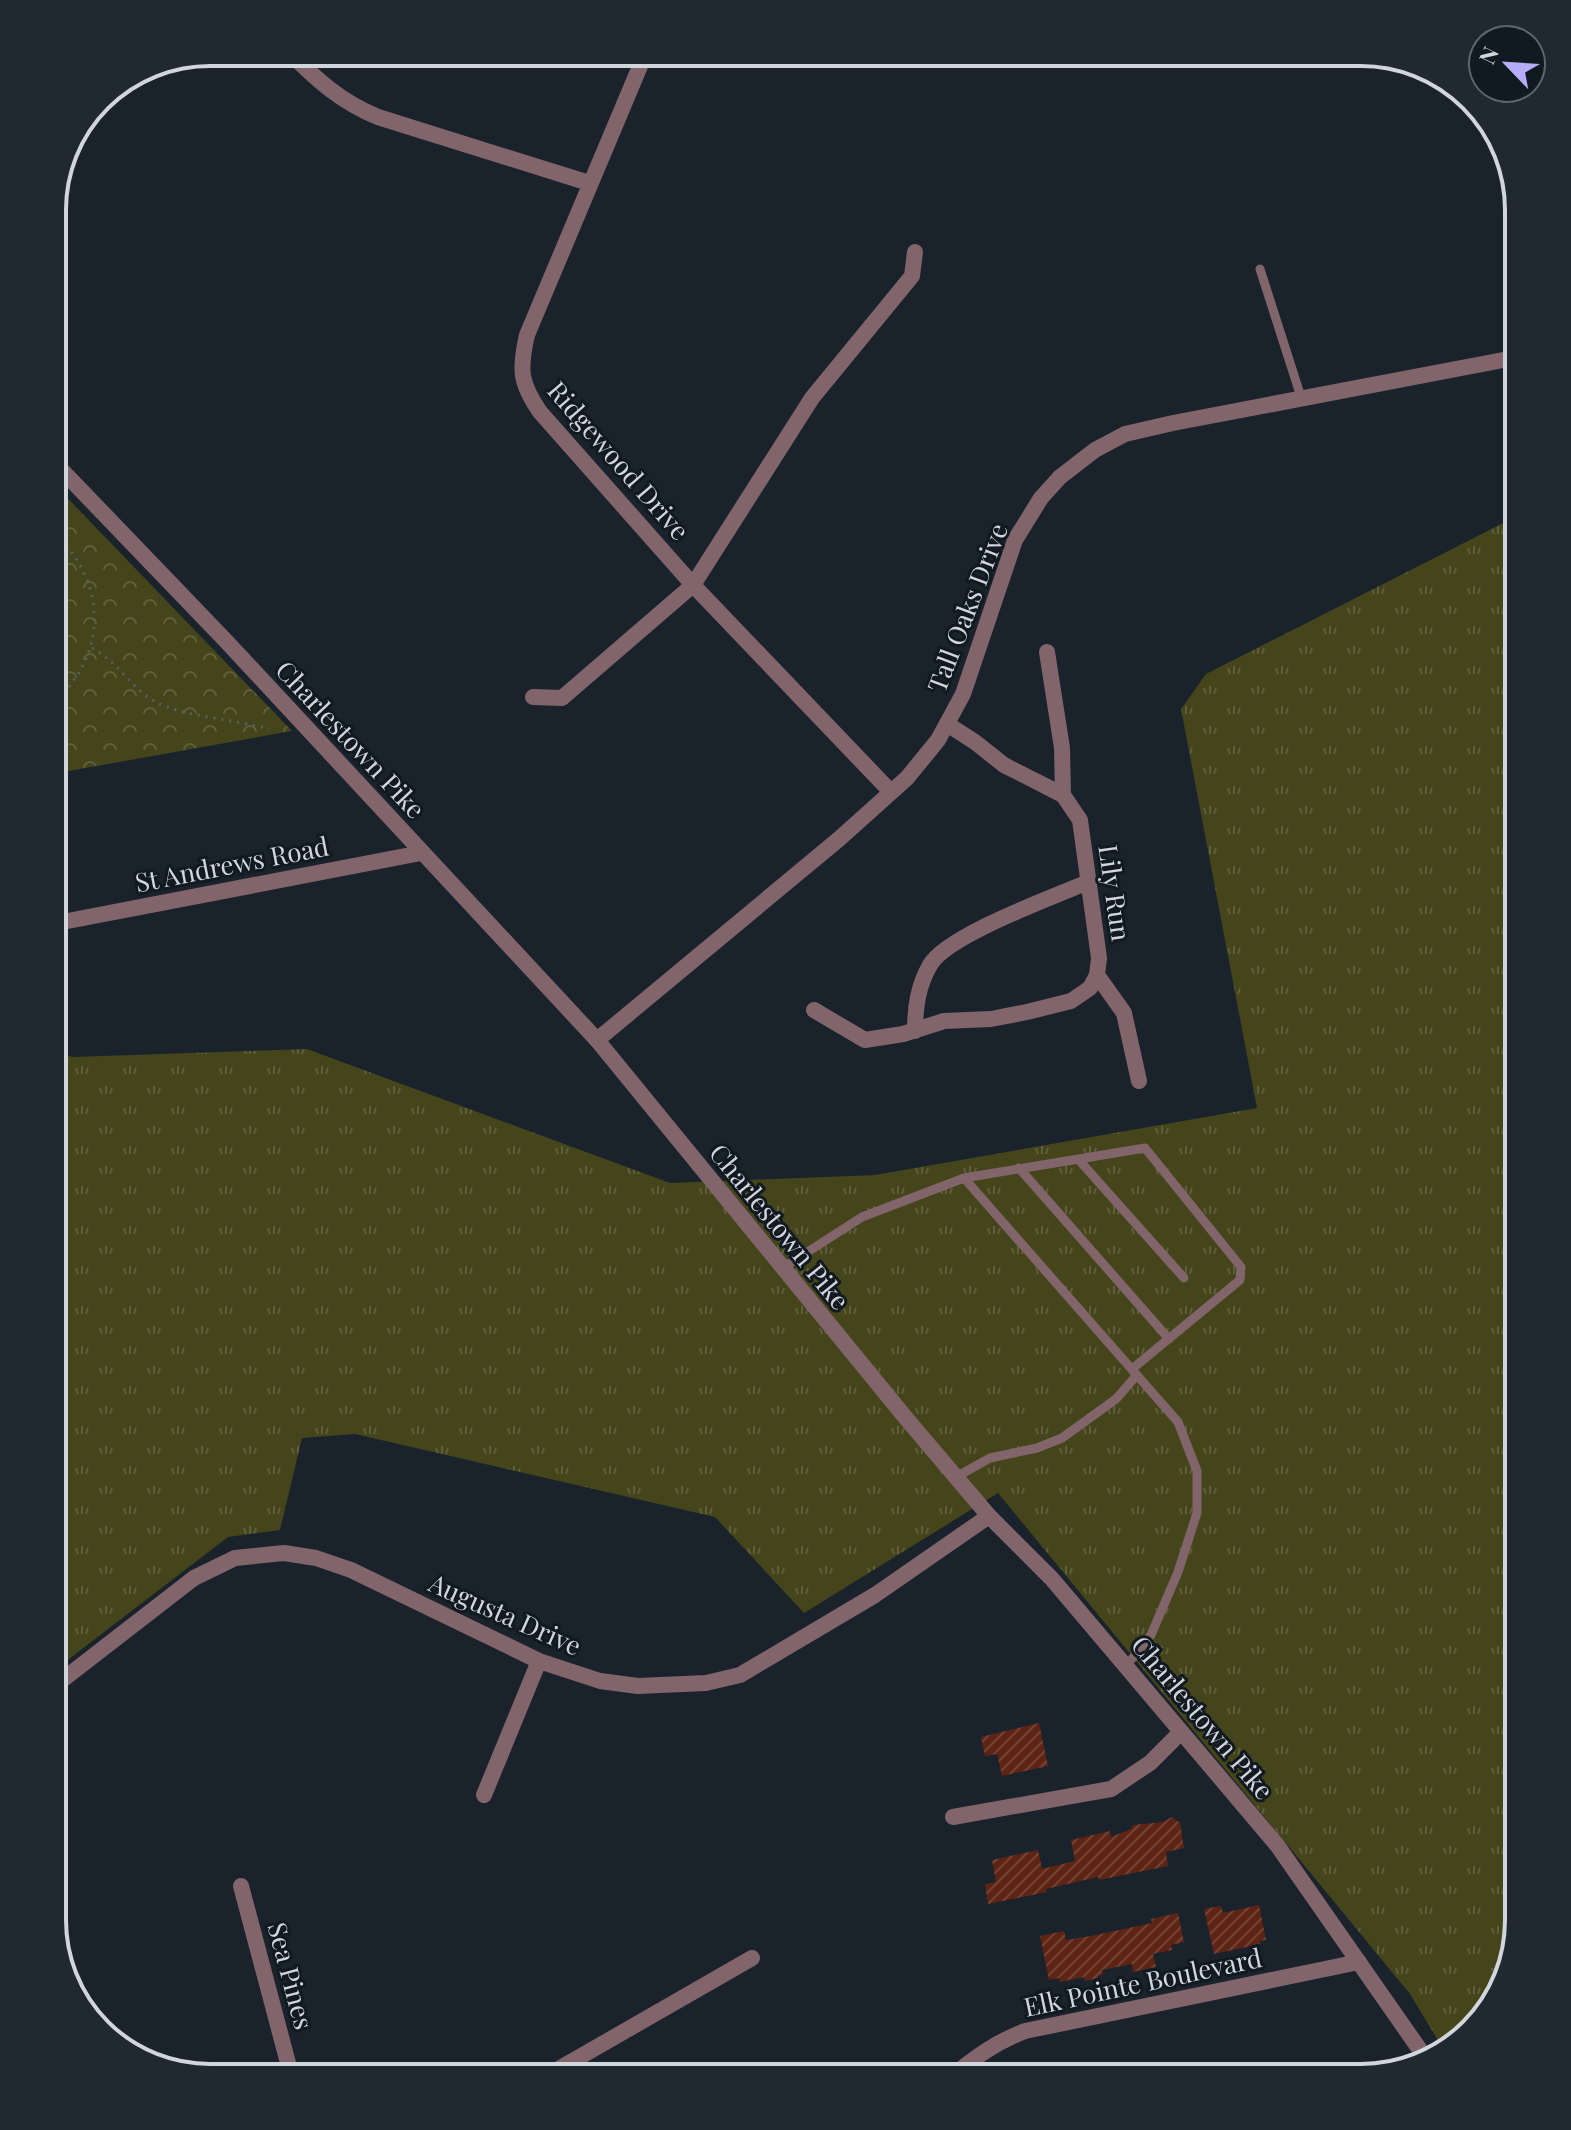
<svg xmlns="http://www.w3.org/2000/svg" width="1571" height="2130" font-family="'Playfair Display',serif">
	<defs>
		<pattern id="grass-tufts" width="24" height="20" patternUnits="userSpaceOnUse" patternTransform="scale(2)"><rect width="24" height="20" fill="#44451a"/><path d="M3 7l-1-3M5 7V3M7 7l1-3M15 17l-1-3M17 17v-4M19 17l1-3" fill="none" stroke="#5e5f3b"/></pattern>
		<pattern id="forest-crowns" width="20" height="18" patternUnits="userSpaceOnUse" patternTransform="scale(2)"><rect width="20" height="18" fill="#44451a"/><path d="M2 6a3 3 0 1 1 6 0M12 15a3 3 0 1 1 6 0" fill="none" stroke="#5e5f3b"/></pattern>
		<pattern id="building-hatch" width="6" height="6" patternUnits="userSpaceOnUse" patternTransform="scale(2)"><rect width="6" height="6" fill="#5e2413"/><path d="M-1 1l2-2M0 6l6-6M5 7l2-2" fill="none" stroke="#744335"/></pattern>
	</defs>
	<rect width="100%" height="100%" fill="#1a222b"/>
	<!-- grass -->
	<path fill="url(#grass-tufts)" d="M1519 515V1921L1498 1999 1445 2052 1410 1994 998 1493 804 1613 715 1517 355 1434 302 1438 280 1530 228 1537 52 1672V1052L73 1057 307 1049 670 1183 875 1175 1257 1108 1181 709 1206 674Z"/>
	<!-- forest -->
	<path fill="url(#forest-crowns)" d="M52 482 292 731 52 774Z"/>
	<!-- building -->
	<path fill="url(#building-hatch)" d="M1039 1723 1048 1766 1002 1776 997 1754 985 1756 981 1737Z
		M1172 1817 1180 1823 1184 1848 1166 1852 1168 1866 1099 1880 1098 1877 1046 1889 1047 1892 988 1904 985 1884 996 1882 992 1860 1038 1850 1042 1869 1075 1861 1071 1840 1110 1831 1111 1837 1131 1829 1133 1825 1163 1822Z
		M1259 1905 1266 1940 1260 1941V1944L1214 1954 1204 1909 1221 1906 1223 1913Z
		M1178 1913 1184 1942 1171 1945 1172 1950 1153 1954 1156 1967 1133 1972 1132 1964 1102 1970 1103 1974 1098 1976V1978L1085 1981 1084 1977 1060 1982 1059 1978 1049 1980 1040 1936 1064 1931 1066 1940 1091 1936 1152 1923 1151 1919Z"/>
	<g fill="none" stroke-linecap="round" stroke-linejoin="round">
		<!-- path -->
		<path stroke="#585f67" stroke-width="3" stroke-dasharray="2 6" stroke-linecap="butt" d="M92 648C117 661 130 687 154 701 182 717 234 719 269 729
			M52 704C109 655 108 581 52 531"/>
		<!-- service -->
		<path stroke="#82646b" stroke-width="9" d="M1260 269 1301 397
			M1078 1159 1184 1278
			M1019 1168 1169 1339
			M964 1178 1178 1422 1197 1471V1513L1178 1572 1151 1635 1127 1665
			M781 1269 862 1217 964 1178 1145 1148 1241 1267 1240 1280 1132 1369
			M956 1477 990 1458 1037 1448 1062 1438 1116 1399 1137 1375"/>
		<!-- minor -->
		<path stroke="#82646b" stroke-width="16" d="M289 52C317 80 341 102 378 117L589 183
			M646 52 527 335C519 370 520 383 540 412L693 585 891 792
			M1047 652 1062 748 1063 795
			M533 697 562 698 693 585 812 398 912 276 915 252
			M52 924 421 853
			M1097 975 1124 1013 1139 1081
			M814 1010 865 1040 903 1034 944 1021 991 1019 1027 1012 1071 1001 1090 988 1097 975 1099 958 1080 820 1063 795 1004 765 975 742 947 724
			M915 1031C915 1007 918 986 930 965 947 935 1054 897 1088 882
			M597 1040 839 839 907 778 938 740 963 694 1015 540 1041 498 1060 477 1095 450 1125 434 1173 423 1519 357
			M52 1688 194 1578 235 1558 284 1553 316 1558 351 1570 539 1661 600 1681 638 1686 706 1683 740 1675 875 1595 989 1516
			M484 1795 539 1661
			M953 1817 1111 1789 1150 1763 1180 1733
			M241 1886 292 2078
			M543 2078 752 1958
			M950 2078C974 2058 996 2042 1025 2031L1359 1962"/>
		<!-- tertiary -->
		<path stroke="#82646b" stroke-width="16" d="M52 460 226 641 597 1040 905 1417 989 1516 1052 1579 1277 1845 1427 2060"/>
	</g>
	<g text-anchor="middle" stroke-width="6" stroke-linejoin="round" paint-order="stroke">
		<!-- street labels -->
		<g font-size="26" fill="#d1d6dc" stroke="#111921">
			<text transform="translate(618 461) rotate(49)" y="9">Ridgewood Drive</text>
			<text transform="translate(968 608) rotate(-69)" y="9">Tall Oaks Drive</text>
			<text transform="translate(350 740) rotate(47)" y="9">Charlestown Pike</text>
			<text transform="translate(232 865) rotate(-11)" y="9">St Andrews Road</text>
			<text transform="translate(1114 893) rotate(82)" y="9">Lily Run</text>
			<text transform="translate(779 1227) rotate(51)" y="9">Charlestown Pike</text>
			<text transform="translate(505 1615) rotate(24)" y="9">Augusta Drive</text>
			<text transform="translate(1202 1718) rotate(50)" y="9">Charlestown Pike</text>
			<text transform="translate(290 1976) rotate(75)" y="9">Sea Pines</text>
			<text transform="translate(1143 1983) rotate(-12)" y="9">Elk Pointe Boulevard</text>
		</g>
	</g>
	<!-- crop -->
	<path d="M0 0H1571V2130H0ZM210 66H1361A144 144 0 0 1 1505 210V1920A144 144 0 0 1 1361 2064H210A144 144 0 0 1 66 1920V210A144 144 0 0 1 210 66Z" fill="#202830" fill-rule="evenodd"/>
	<path fill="none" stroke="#d1d6dc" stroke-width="4" d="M210 66H1361A144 144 0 0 1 1505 210V1920A144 144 0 0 1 1361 2064H210A144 144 0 0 1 66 1920V210A144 144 0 0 1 210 66Z"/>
	<!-- north arrow -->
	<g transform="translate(1507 64) rotate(295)"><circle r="38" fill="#111921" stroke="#5e656c" stroke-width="2"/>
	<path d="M0-6L14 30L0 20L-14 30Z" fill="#b6acf8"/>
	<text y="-12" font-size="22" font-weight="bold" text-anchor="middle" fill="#d1d6dc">N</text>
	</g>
</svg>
